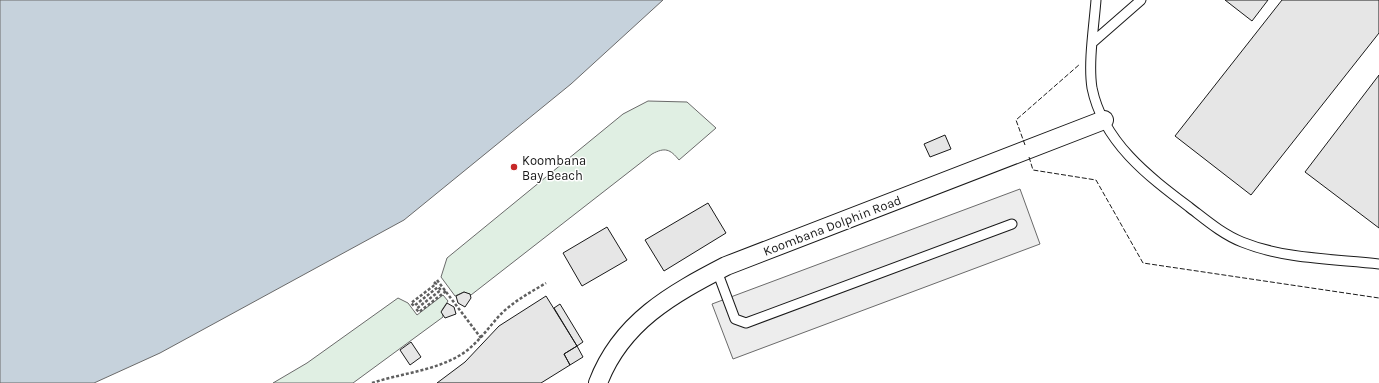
<svg xmlns="http://www.w3.org/2000/svg" width="1379" height="383" font-family="Karla,sans-serif">
	<rect width="100%" height="100%" fill="#fff"/>
	<!-- green -->
	<path fill="#e0efe3" stroke="#6a6a6a" d="M648 101 687 102 716 128 679 160C670 149 665 147 652 154L471 295 464 292 455 296 441 277 447 258 623 114Z
		M443 295 448 301 442 310 443 317 353 383H273L307 363 398 298 408 303 417 315Z"/>
	<!-- parking -->
	<path fill="#ededed" stroke="#6a6a6a" d="M1020 189 1040 244 733 359 712 304Z"/>
	<!-- water -->
	<path fill="#c6d2dc" stroke="#6a6a6a" d="M0 0H663L571 84 404 220 160 353 94 383H0Z"/>
	<!-- building -->
	<path fill="#e6e6e6" stroke="#1a1a1a" d="M1225 0H1268L1252 21Z
		M1282 0H1379V33L1251 195 1175 136Z
		M1379 75V228L1305 172Z
		M945 135 951 149 930 157 924 144Z
		M708 203 726 233 664 271 645 240Z
		M607 227 627 260 582 286 563 253Z
		M464 292 470 294 471 298 465 307 458 303 456 296Z
		M546 296 577 346 564 354 570 365 541 383H437L465 362 499 326Z
		M447 303 454 307 456 314 445 318 441 312Z
		M560 304 583 342 577 346 554 308Z
		M411 342 421 357 410 365 400 350Z
		M577 346 583 357 570 365 564 354Z"/>
	<g fill="none" stroke-linecap="round" stroke-linejoin="round">
		<!-- lane casing -->
		<g stroke="#1a1a1a" stroke-width="11">
			<path id="lane" d="M1096 0C1094 26 1088 63 1092 88 1103 142 1148 176 1189 207 1206 220 1222 234 1242 242 1284 259 1334 259 1379 264
				M1093 42 1141 0
				M717 271 735 319 746 323 1012 224"/>
		</g>
		<!-- street casing -->
		<g stroke="#1a1a1a" stroke-width="20">
			<path id="street" d="M598 383C621 322 672 294 726 266L1104 120"/>
		</g>
		<!-- path -->
		<path stroke="#5f5f5f" stroke-width="2.5" stroke-dasharray="3 2" stroke-linecap="butt" d="M437 280 481 338
			M434 282 436 284 411 303 414 306 438 287 441 290 416 309 419 312 446 291
			M372 383C402 373 435 371 462 354 479 343 489 326 503 312 516 300 531 292 546 283"/>
		<!-- lane -->
		<use href="#lane" stroke="#fff" stroke-width="9"/>
		<!-- street -->
		<use href="#street" stroke="#fff" stroke-width="18"/>
		<!-- fence -->
		<path stroke="#1a1a1a" stroke-width="1" stroke-dasharray="5 2" stroke-linecap="butt" d="M1025 145 1016 120 1080 64
			M1029 157 1033 170 1096 180 1143 263 1379 298"/>
	</g>
	<!-- markers -->
	<circle fill="#c62828" stroke="#fff" stroke-width="1.5" cx="514" cy="167" r="4"/>
	<g text-anchor="middle" stroke-width="3" stroke-linejoin="round" paint-order="stroke">
		<!-- poi labels -->
		<g font-size="13" fill="#1a1a1a" stroke="#fff" text-anchor="start">
			<text x="522" y="165">Koombana<tspan x="522" dy="15">Bay Beach</tspan></text>
		</g>
		<!-- street labels -->
		<g font-size="13" fill="#1a1a1a" stroke="#fff">
			<text transform="translate(832 225) rotate(-21)" y="5">Koombana Dolphin Road</text>
		</g>
	</g>
</svg>
